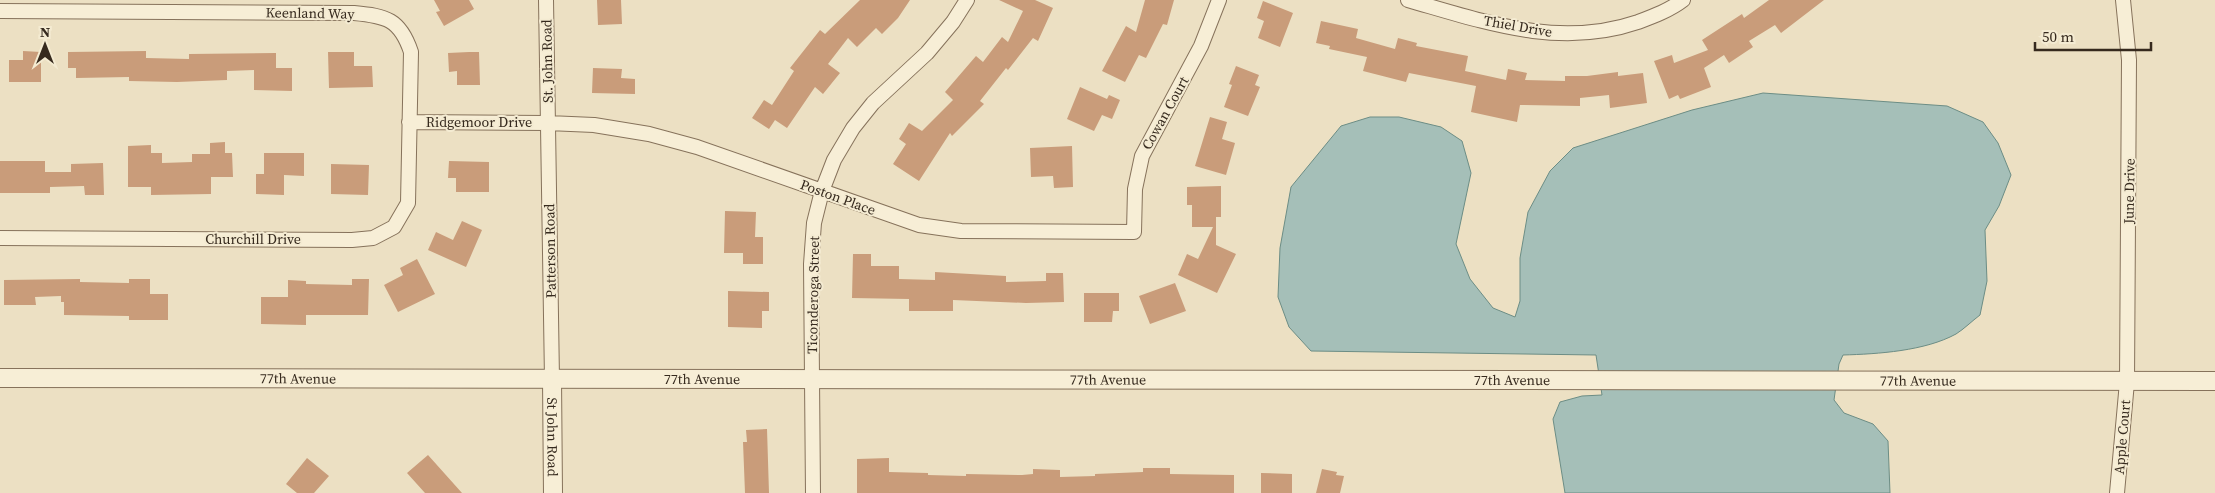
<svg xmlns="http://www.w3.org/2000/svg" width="2215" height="493" font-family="'Source Serif 4',serif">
	<rect width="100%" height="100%" fill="#ece0c3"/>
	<!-- water -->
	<path fill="#a5bfb8" stroke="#6c8d85" d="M1763 93 1947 106 1983 122 1998 143 2011 175 1999 206 1985 230 1987 281 1980 315C1972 321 1964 329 1956 334 1925 351 1878 354 1843 355L1839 364 1834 400 1844 413 1873 424 1888 441 1890 493H1565L1553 419 1560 402 1582 396 1602 395 1596 355 1311 351 1289 327 1278 297 1280 248 1291 187 1341 126 1370 117H1399L1441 127 1462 141 1471 173 1456 244 1470 279 1493 308 1515 317 1520 301V258L1528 212 1550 171 1573 148 1692 110Z"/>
	<!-- building -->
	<path fill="#c99c7a" d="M434 0H469L474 9 444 26 436 12 440 11Z
		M597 0H621L622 24 598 25Z
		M860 0H910L898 18 882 34 876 28 857 47 848 38 828 64 840 73 823 94 815 87 787 128 775 120 769 129 752 118 764 100 772 105 794 71 790 68 820 30 825 34Z
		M999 0H1035L1053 8 1038 41 1033 38 1008 70 1006 68 980 101 984 104 952 136 950 133 919 181 893 164 906 144 899 139 909 123 922 131 953 100 945 92 976 56 983 62 1002 37 1008 42 1023 11Z
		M1145 0H1174L1167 25 1163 24 1146 58 1139 55 1125 82 1102 71 1126 26 1136 32Z
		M1769 0H1824L1781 33 1775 25 1749 41 1753 47 1729 63 1724 55 1704 68 1711 87 1680 99 1678 95 1669 99 1654 61 1672 55 1674 63 1708 50 1702 40 1742 14 1744 18Z
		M1263 1 1293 13 1280 47 1258 38 1264 21 1257 18Z
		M1321 21 1358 29 1356 38 1395 49 1398 38 1417 43 1416 46 1468 56 1465 71 1506 80 1508 69 1527 73 1525 80 1565 81V76H1587L1618 72V76L1643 73 1647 103 1610 108 1609 95 1580 98V106L1520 105 1517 122 1471 112 1476 86 1409 73 1406 82 1363 71 1367 57 1329 49 1330 46 1316 43Z
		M23 51 41 52V82H9V60H23Z
		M146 51V58L189 59V54L276 53V68H292V91L254 90V70L227 71V80L177 82 129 81V77L76 78V68H68V52Z
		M328 52H354V66H372L373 87 329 88Z
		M469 52H479L480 85H457V71L449 72 448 53Z
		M1236 66 1259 75 1255 85 1260 87 1248 116 1224 107 1232 85 1229 84Z
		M593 68 622 69 621 78 635 79V94L592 93Z
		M1080 87 1107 99 1109 95 1120 100 1112 119 1102 115 1094 131 1067 119Z
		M1210 117 1227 122 1222 139 1235 143 1226 175 1195 166Z
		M225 142V153H232L233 177H211V194L151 195V187H128V146L151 145V153H162V163L192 162V154H210V143Z
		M1072 146 1073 187 1054 188 1053 176 1031 177 1030 148Z
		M264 153H304V176L284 175V195L256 194V174H264Z
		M0 161H45V172H71V164L103 163 104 195H85L84 186 50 187V193H0Z
		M449 161 489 162V192H456V178H448Z
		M331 164 369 165 368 195 331 194Z
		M1221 186V217H1216V245L1236 254 1217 293 1178 275 1187 254 1198 259 1213 227H1192V205H1187V187Z
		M725 211 756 212 755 237H763V264H743V253H724Z
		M462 221 482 230 466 267 428 250 436 232 453 240Z
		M853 254H871V266H899V279L935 280V272L1006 276V282L1046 281V273H1063L1064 302 1026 303 953 300V311H909V299L852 298Z
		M417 259 435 294 398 312 384 285 403 275 400 268Z
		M80 279V282L129 283V279H150V294H168V320H129V316L64 315V302H61V296L35 297 36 305H4V280Z
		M352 279H369L368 315H306V325L261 324V297H288V280L306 281V284L352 285Z
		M1175 283 1186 311 1150 324 1139 296Z
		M728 291 769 292V311H762V328L728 327Z
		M1084 293H1119V311H1113L1112 322H1084Z
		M767 429 769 493H745L743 442H747L746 430Z
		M428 455 462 493H425L407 473Z
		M307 458 329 476 314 493H297L286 484Z
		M889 458V472L928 473V475L966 476V474L1022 475 1033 474V469L1060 470V477L1095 476V474L1143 472V468H1170V474L1234 475V493H857V459Z
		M1322 469 1337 472 1336 475 1344 476 1340 493H1316Z
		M1261 473 1292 474V493H1261Z"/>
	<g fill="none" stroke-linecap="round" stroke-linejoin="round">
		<!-- minor casing -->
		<g stroke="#86725b" stroke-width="16">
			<path id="minor" d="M546 0 552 379
				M1408 0C1485 22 1559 49 1638 22 1654 16 1670 10 1683 0
				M0 11 354 13C386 16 400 19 411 52L408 203 394 227 373 238 352 240 0 238
				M409 122 548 123 594 125 649 134 697 147 919 225 961 231 1134 232 1135 189 1142 156 1201 46 1219 0
				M813 493 811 264 814 223 822 191 834 160 853 128 873 103 927 53 953 22 967 0
				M2117 493 2127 382 2129 60 2123 0"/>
		</g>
		<!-- tertiary casing -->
		<g stroke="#86725b" stroke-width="20">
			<g id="tertiary">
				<path id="s1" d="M0 378 2215 381"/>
				<path id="s2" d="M552 379 553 493"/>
			</g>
		</g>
		<!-- minor -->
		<use href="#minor" stroke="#f7eed6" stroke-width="14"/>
		<!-- tertiary -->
		<use href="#tertiary" stroke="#f7eed6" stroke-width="18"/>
	</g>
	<g text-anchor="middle" stroke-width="4" stroke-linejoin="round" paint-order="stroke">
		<!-- street labels -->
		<g font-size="14" fill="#362a1e" stroke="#f4ebd2">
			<text transform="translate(310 13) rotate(1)" y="5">Keenland Way</text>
			<text transform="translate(1518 26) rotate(10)" y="5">Thiel Drive</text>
			<text transform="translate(547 61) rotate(-91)" y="5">St. John Road</text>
			<text transform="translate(1165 113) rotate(-61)" y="5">Cowan Court</text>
			<text x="479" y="127">Ridgemoor Drive</text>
			<text transform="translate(2129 191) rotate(-89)" y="5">June Drive</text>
			<text transform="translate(838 197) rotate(20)" y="5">Poston Place</text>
			<text x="253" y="244">Churchill Drive</text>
			<text transform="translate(550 251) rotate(-91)" y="5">Patterson Road</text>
			<text transform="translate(813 295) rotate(-89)" y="5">Ticonderoga Street</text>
			<text dy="5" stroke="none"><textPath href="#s1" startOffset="298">77th Avenue</textPath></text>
			<text dy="5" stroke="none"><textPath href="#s1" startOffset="702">77th Avenue</textPath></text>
			<text dy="5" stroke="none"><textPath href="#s1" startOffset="1108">77th Avenue</textPath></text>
			<text dy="5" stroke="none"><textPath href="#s1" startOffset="1512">77th Avenue</textPath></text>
			<text dy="5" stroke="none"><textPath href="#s1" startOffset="1918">77th Avenue</textPath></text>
			<text dy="5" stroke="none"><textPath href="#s2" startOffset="58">St John Road</textPath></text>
			<text transform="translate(2122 437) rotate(-85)" y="5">Apple Court</text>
		</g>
	</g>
	<!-- north arrow -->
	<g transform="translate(45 45)" stroke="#f4ebd2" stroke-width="4" paint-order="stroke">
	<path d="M0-4L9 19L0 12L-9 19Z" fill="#362a1e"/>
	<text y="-8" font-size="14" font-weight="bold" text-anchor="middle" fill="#362a1e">N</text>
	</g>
	<!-- scale -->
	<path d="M2035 42v8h116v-8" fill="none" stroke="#362a1e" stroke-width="2.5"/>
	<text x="2042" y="42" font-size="15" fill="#362a1e" stroke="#f4ebd2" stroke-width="4" paint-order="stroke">50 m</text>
</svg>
